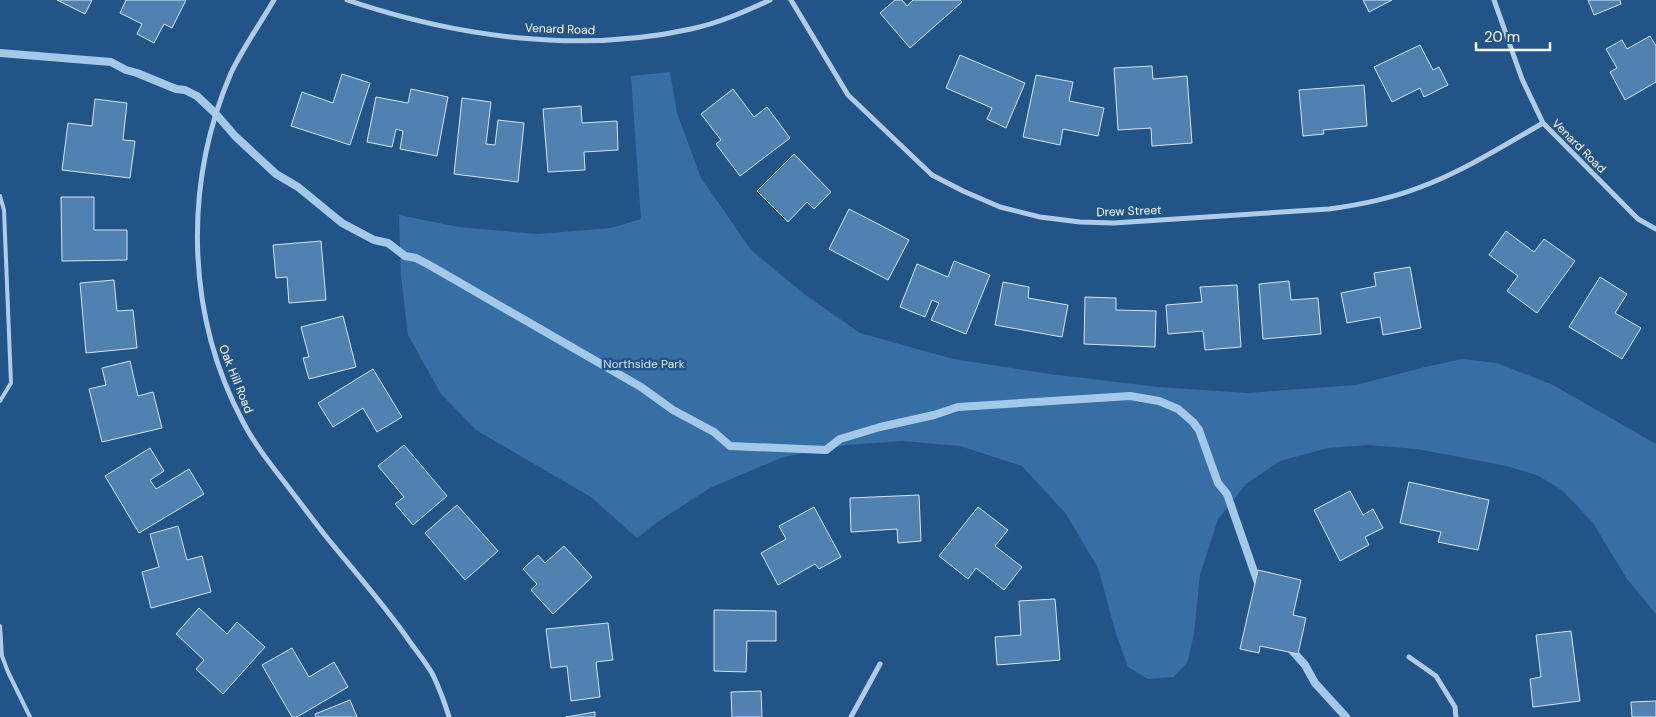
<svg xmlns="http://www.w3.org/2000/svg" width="1656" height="717" font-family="'DM Sans',sans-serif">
	<rect width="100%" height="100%" fill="#235487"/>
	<!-- green -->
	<path fill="#376fa4" d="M670 72 677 113 701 178 751 250 804 294 860 333 953 359 1050 374 1158 387 1247 393 1356 385 1425 367 1462 359 1497 363 1553 385 1656 444V614L1627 579 1593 523 1563 491 1539 476 1507 466 1417 449 1368 445 1328 448 1280 461 1246 484 1218 519 1200 575 1194 634 1187 663 1173 677 1148 679 1128 667 1117 637 1098 568 1066 514 1022 466 960 446 902 441 847 445 783 457 710 488 659 521 637 538 591 497 476 430 441 394 408 335 401 276 399 215 458 227 538 234 611 228 641 219 631 76Z"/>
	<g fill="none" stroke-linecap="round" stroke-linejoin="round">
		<!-- stream -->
		<path stroke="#a2c8ea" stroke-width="8" d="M0 53 111 62 126 70 137 73 176 89 185 90 197 96 216 114 235 136 276 174 298 187 342 223 374 240 388 243 405 256 416 258 431 266 641 387 673 410 714 432 730 446 826 450 840 439 880 427 934 415 958 407 1130 396 1159 401 1178 409 1193 422 1199 430 1218 483 1227 494 1259 586
			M1289 647 1305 665 1315 683 1346 717"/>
	</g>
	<!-- building -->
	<path fill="#5081b1" stroke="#d2e5f7" d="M57 0H92L85 14Z
		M126 0H186L172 28 164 24 154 43 137 34 142 24 120 13Z
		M895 0H902L907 6 913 0H960L962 2 910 48 880 13Z
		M1363 0H1392L1369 12Z
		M1588 0H1620L1621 4 1594 15Z
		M1650 36 1656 46V82L1625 100 1610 72 1617 68 1606 49 1622 40 1627 49Z
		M1420 45 1433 70 1439 67 1448 85 1424 97 1420 88 1392 102 1374 67Z
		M960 55 1025 83 1006 128 987 119 992 108 946 88Z
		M1152 66 1153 79 1187 76 1192 143 1152 146 1151 128 1118 130 1114 68Z
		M342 74 370 83 350 145 291 126 302 92 333 103Z
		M1036 75 1073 82 1069 101 1104 108 1098 136 1063 129 1060 145 1023 137Z
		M1364 85 1367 126 1323 130 1324 134 1303 136 1299 90Z
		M411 89 448 97 437 156 400 149 403 131 396 129 392 147 367 142 376 97 408 103Z
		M733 89 754 117 767 107 790 138 740 176 716 144 721 140 701 114Z
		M462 98 491 102 486 144 495 145 498 120 524 123 518 182 454 174Z
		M95 99 127 103 123 140 135 141 130 178 62 170 68 123 92 126Z
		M581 106 582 123 617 121 618 150 584 152 585 170 548 172 543 109Z
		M794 154 831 192 814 209 807 202 788 222 757 191Z
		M61 197H94V230H127V260L62 261Z
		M849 209 909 240 888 280 829 249Z
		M1506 231 1534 252 1544 239 1575 261 1537 313 1507 291 1518 276 1489 255Z
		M321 241 326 300 289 303 287 277 276 278 273 245Z
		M954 261 990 275 966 334 931 320 939 303 932 300 925 317 900 307 917 264 948 277Z
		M1410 267 1421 328 1383 335 1380 317 1347 323 1341 293 1376 286 1374 273Z
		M1600 277 1627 294 1615 313 1641 328 1622 359 1569 327Z
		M114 280 117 311 133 310 137 348 86 353 80 283Z
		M1289 281 1291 300 1318 298 1321 334 1263 339 1259 284Z
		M1003 282 1029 287 1028 298 1068 305 1062 337 995 325Z
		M1237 285 1241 347 1205 350 1203 331 1168 334 1166 305 1202 302 1200 287Z
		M1085 297 1116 298V310L1156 311 1155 347 1084 344Z
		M343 316 356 367 309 379 303 358 309 357 301 327Z
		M130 361 138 396 153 392 162 428 102 442 89 389 106 385 102 368Z
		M373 369 402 417 377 432 363 408 333 427 318 403Z
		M404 445 447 496 413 525 395 504 404 497 378 466Z
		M150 448 164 471 150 480 156 489 189 469 204 494 139 533 105 476Z
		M1409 482 1489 500 1478 550 1438 542 1441 532 1400 523Z
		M1350 491 1363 515 1373 509 1383 528 1365 537 1369 545 1340 561 1314 510Z
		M919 495 921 541 898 543 897 529 851 532 850 498Z
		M457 505 498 551 465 580 425 533Z
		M814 507 841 557 819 569 815 564 778 585 761 553 786 539 779 526Z
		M978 507 1008 530 995 546 1022 567 1004 590 976 568 968 579 939 556Z
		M178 526 187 560 202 556 211 592 151 608 142 572 159 567 150 534Z
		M564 546 592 577 553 614 531 590 537 584 523 569 538 555 545 563Z
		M1258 570 1301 580 1293 615 1306 618 1298 654 1260 646 1259 653 1240 649Z
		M1055 599 1060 660 997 665 995 637 1021 635 1019 601Z
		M199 608 227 634 237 622 265 647 223 694 196 669 204 660 176 634Z
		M714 610 776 611V641H747L746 672 714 671Z
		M608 623 613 660 596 662 600 697 571 701 567 666 551 668 546 629Z
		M1571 631 1580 701 1533 707 1530 679 1541 677 1536 635Z
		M292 648 309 677 334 662 348 687 297 717H292L262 665Z
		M761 691 762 717H732L731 692Z
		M350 700 357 717H316L315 714Z
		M1656 701V717H1632L1631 702Z
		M595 712V717H566Z"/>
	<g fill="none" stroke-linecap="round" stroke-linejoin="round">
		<!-- lane -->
		<path stroke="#aecce9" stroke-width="4" d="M0 196 4 210 11 383 0 401
			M0 626 2 656 8 672 30 717"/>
		<!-- street -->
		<path stroke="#aecce9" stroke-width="5" d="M274 0C260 24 243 48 231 73 183 185 186 315 243 422 254 443 268 461 282 479 296 497 310 516 324 534 353 570 384 604 410 642 418 653 427 664 433 675 439 688 445 703 449 717
			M347 0C456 37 578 54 691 29 719 23 744 12 770 0
			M791 0 848 95 932 175 963 191 1000 207 1040 217 1080 222 1114 223 1329 209C1359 205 1389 199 1418 188 1462 172 1503 146 1543 123
			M1494 0 1522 79 1543 123 1638 219 1656 229
			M1409 657 1436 676 1455 707 1456 717
			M851 717 880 664"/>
	</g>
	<g text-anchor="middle" stroke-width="5" stroke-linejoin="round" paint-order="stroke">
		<!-- street labels -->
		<g font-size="12" fill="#fff" stroke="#235487">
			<text transform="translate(560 29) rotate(2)" y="4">Venard Road</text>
			<text transform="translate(1579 146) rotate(45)" y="4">Venard Road</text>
			<text transform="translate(1129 211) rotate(-2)" y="4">Drew Street</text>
			<text transform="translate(236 379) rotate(68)" y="4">Oak Hill Road</text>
		</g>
		<!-- park labels -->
		<g font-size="12" fill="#d2e5f7" stroke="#235487">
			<text x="644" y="368">Northside Park</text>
		</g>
	</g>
	<!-- scale -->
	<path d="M1476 42v8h74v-8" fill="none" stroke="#ffffff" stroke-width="2.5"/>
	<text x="1484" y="42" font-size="15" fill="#ffffff" stroke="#235487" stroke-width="4" paint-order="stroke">20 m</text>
</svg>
